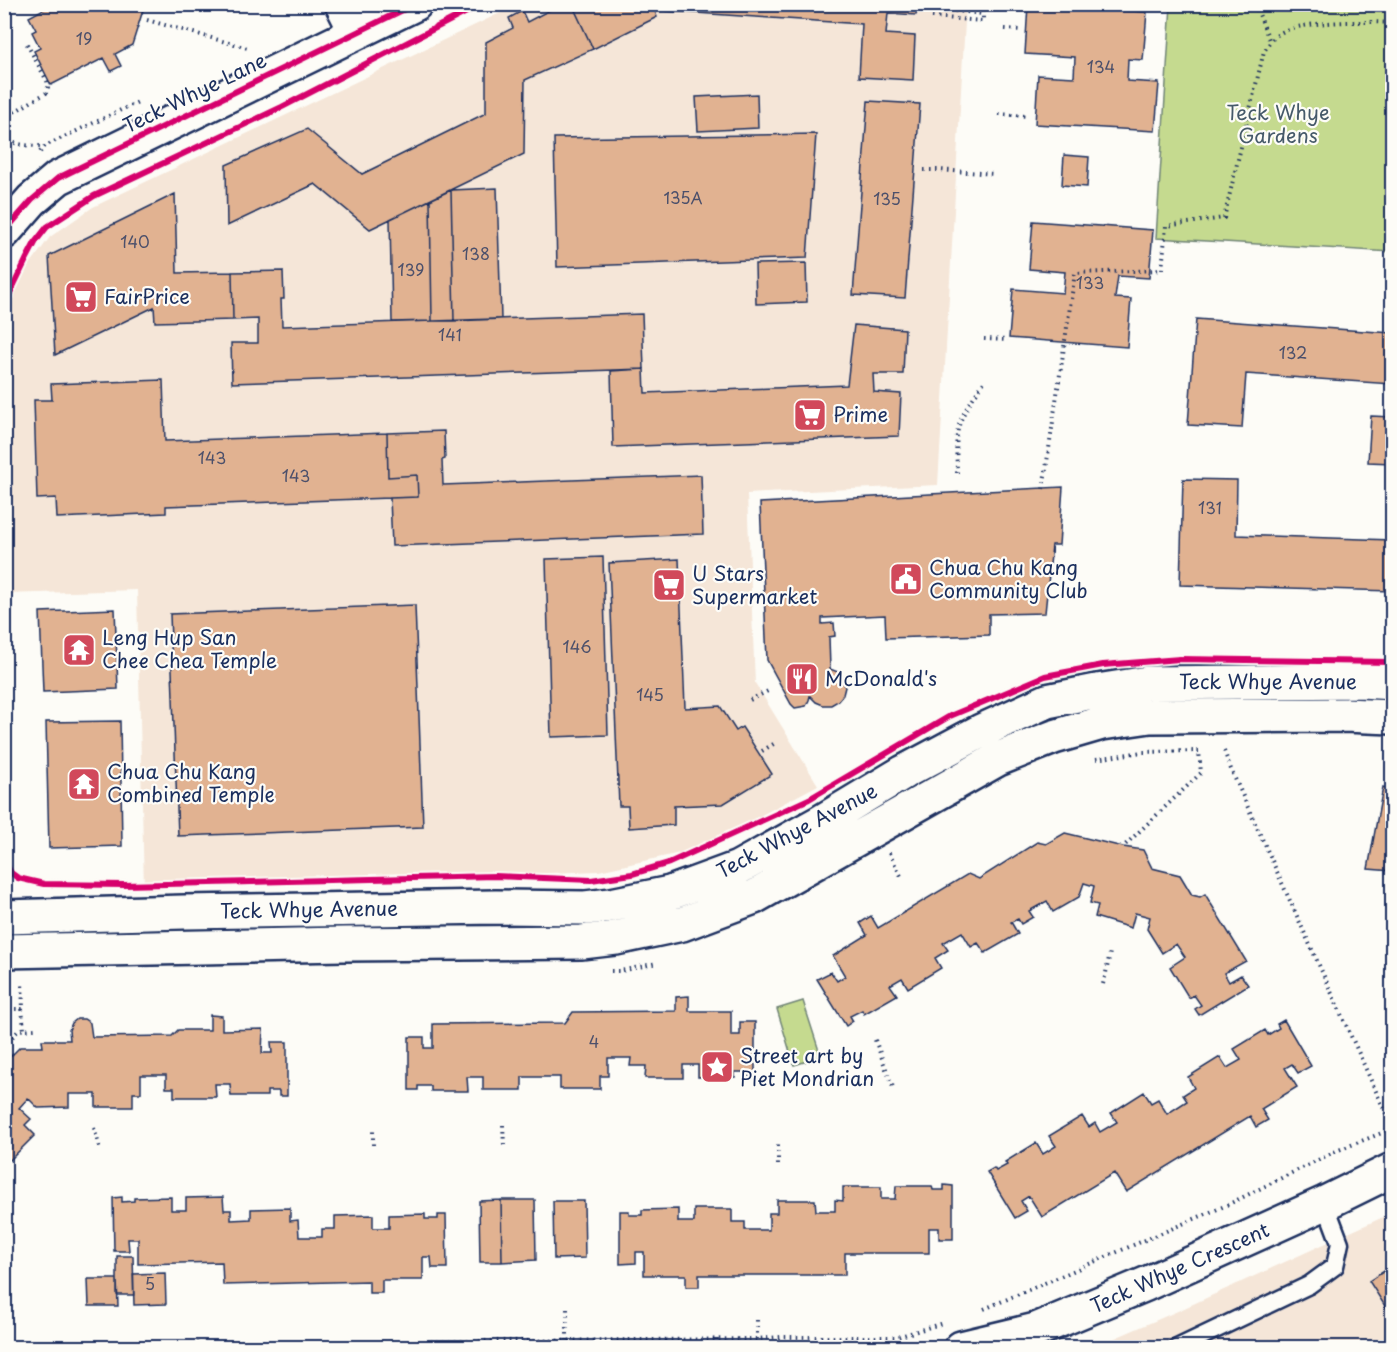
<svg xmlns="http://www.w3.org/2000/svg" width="1397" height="1352" font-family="'Playpen Sans',sans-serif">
	<rect width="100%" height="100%" fill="#fdfcf7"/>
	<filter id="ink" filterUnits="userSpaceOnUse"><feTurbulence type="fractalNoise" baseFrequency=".0167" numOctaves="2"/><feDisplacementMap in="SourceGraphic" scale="12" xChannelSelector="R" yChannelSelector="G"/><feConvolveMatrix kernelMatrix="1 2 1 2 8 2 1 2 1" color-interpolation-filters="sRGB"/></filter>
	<g filter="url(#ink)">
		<!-- built -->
		<path fill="#f5e6d8" d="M517 5H966L938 485 747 494 755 683 818 785 698 849 599 871 144 890 137 590 5 594V330L18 281 50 237 93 207Z
			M1392 1213V1347L1092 1348 1180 1310Z"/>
		<!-- green -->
		<path fill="#c5da8f" stroke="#708476" stroke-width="1.5" d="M1171 5H1392V252L1156 238Z
			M803 1001 821 1057 794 1065 777 1009Z"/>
		<!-- building -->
		<path fill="#e1b291" stroke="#1b2f5e" stroke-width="1.5" d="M53 4H145L132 45 115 54 121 66 111 71 104 58 51 85 34 51 40 48 32 32 36 30 29 17Z
			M561 4H572L593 49 525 80 524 154 370 229 315 184 227 226 226 165 307 129 362 174 486 113V42L513 28 509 18 522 11 527 22Z
			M572 4H917L916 15 888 13 886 34 915 36 913 80 859 77 862 24 666 11V6L655 11 657 17 593 49Z
			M1028 5 1147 12 1143 60 1128 59 1127 81 1159 83 1155 131 1035 124 1038 75 1074 77 1075 57 1025 54Z
			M757 94 758 128 698 131 696 97Z
			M868 101 920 104 905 298 853 295Z
			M816 134 807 258 557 267 554 138Z
			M1064 155 1089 157 1087 187 1062 185Z
			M497 188 501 319 454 321 451 190Z
			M451 190 454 321H432L430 200Z
			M175 194 177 273 232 272 233 320 155 322 154 307 55 355 49 256Z
			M430 200 432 321 392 322 390 219Z
			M1033 221 1153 230 1149 278 1118 276 1115 298 1131 299 1127 347 1009 338 1013 289 1063 293 1065 272 1029 269Z
			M806 263 807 302 756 304 755 264Z
			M283 271 284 299H281L282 326 642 314 644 369 232 383 231 343H258V319L233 320 232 272Z
			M1196 319 1392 333V384L1246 374 1242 428 1188 425Z
			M854 325 905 329 903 374H873L874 392 901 394 899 436 613 447 611 371 644 369 645 393 847 385Z
			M163 380 165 441 387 433 388 477 417 475 418 497 166 506V513L57 518 56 498 37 499 34 400H52L51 384Z
			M1371 416 1392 417V463L1368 462Z
			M444 431 445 459 442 460 443 485 701 475 703 534 392 546 390 498 418 497 417 475 388 477 387 433Z
			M1183 479 1237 480 1236 535 1392 540V591L1180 585Z
			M1063 487 1059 545H1052L1045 613 989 614V635L886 638 885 615 822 618V624L834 623 835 636 829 637 830 669 838 672 843 679 845 687 843 695 838 701 831 705H823L816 702 810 696 809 700 806 706 795 708 791 704 767 660 760 503Z
			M603 557 608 735 551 737 546 559Z
			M679 559 685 708 720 706 736 731 742 727 772 774 723 804 674 806V825L629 828 628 806H619L609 563Z
			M415 605 423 827 178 836 170 614Z
			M115 609 118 689 43 692 40 612Z
			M120 721 122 846 49 848 46 722Z
			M1383 787 1392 789V871L1368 869Z
			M1065 833 1123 847 1143 850 1152 868 1180 875 1192 895 1200 897 1205 894 1246 961 1224 973 1229 982 1241 975 1248 985 1199 1015 1195 1009 1201 1005 1194 995 1189 998 1170 967 1185 957 1176 944 1162 953 1147 929 1150 917 1135 913 1131 928 1095 917 1098 905 1090 903 1094 886 1084 883 1079 897 1053 912 1047 901 1029 911 1033 917 1021 924 1018 919 1011 922 1018 934 985 953 978 943 971 947 962 932 943 943 948 950 935 958 941 968 908 988 902 978 890 985 897 995 864 1014 862 1010 850 1016 853 1021 846 1026 817 979 831 972 837 981 845 976 833 956 867 935 860 923 871 916 878 928 968 874 979 879 1037 842 1046 844Z
			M689 996V1011H731V1035H740V1022H755V1076H747L746 1072H735V1077H698V1065H683V1078H645L646 1066H630L631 1058H608V1076H600V1089H560V1077H522V1090H483V1077H467L468 1091H431V1086H418V1090H409V1037H424V1048H433V1024L565 1023 573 1012 676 1011V997Z
			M210 1015 222 1016V1030L263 1029 262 1053H272L271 1042H287V1096H279V1091H267V1096H231L230 1084H215L216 1097H174V1088H166V1075H141V1093H133V1107H96V1094H69V1107L38 1108 28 1098 19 1108 31 1119 25 1125 35 1135 9 1161 4 1157V1063L20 1047H43L42 1040H70L69 1030 72 1023 77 1019H84L90 1023 92 1037 172 1036 178 1030H210Z
			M1284 1020 1311 1066 1298 1073 1292 1064 1285 1068 1297 1087 1261 1109 1268 1120 1256 1127 1250 1116 1126 1192 1114 1173 1042 1217 1029 1196 1021 1201 1027 1211 1015 1218 987 1172 994 1168 996 1171 1007 1165 1005 1162 1036 1143 1043 1154 1056 1146 1049 1136 1082 1116 1089 1127 1095 1123 1100 1132 1117 1122 1111 1113 1144 1092 1151 1103 1158 1099 1167 1114 1187 1101 1183 1095 1194 1088 1188 1077 1220 1057 1227 1068 1241 1060 1234 1049 1265 1030 1268 1035 1279 1028 1277 1024Z
			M944 1185 953 1186V1239H939V1228H929V1253H845V1275H699V1287H686V1275H644V1252H636V1263L620 1264V1211H629V1215H642V1210L678 1209V1222H694V1209H732V1222H745V1230H769V1213H777V1200H815L816 1211H835V1200L843 1201V1187H881V1199H895L896 1186H932L933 1190H944Z
			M122 1197V1202L134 1201V1198L171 1197V1210H186V1198L223 1197 224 1210H231V1220L251 1219V1209L290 1208V1221L298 1220 299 1237H322V1229H335V1216L373 1215V1228H389V1215L425 1214V1219H438V1215H446L447 1268H432L431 1257H423V1280H382V1293H369V1281L223 1285 222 1262 138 1264V1239H128L129 1251H114L113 1198Z
			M501 1200 502 1262H480L479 1201Z
			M501 1200H535L536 1260 502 1262Z
			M553 1201H584L585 1258 554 1259Z
			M117 1256H133L134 1295H117Z
			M1392 1266V1317L1369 1281Z
			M165 1273 166 1304 134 1305 133 1274Z
			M88 1279H117L118 1306H89Z"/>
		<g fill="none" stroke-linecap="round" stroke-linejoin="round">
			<!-- service casing -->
			<g stroke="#1b2f5e" stroke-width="21">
				<path id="service" d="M1177 1348 1309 1285 1335 1266 1340 1243 1325 1203"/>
			</g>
			<!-- minor casing -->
			<g stroke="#1b2f5e" stroke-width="38">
				<path id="minor" d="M342 4 356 32
					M4 232 32 200 58 178 415 4
					M961 1348 1036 1330 1146 1284 1325 1203 1392 1170"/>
			</g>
			<!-- secondary casing -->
			<g stroke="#1b2f5e" stroke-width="38">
				<path id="secondary" d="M4 917 184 912 496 907 585 908 611 905 670 893 738 868 821 822 904 772 981 731 1047 701 1097 691 1148 683 1362 681 1392 683
					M4 951 343 944 582 942 616 938 682 924 754 897 998 759 1054 737 1102 723 1150 716 1344 715 1392 717"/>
			</g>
			<!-- path -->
			<path stroke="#1b2f5e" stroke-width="4" stroke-dasharray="1.5 4.5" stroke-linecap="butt" d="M1255 4 1270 42
				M931 8 983 14
				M932 17 983 21V4
				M147 20 251 49
				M1005 29 1022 30
				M999 114 1027 116
				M4 118 46 93 48 87 47 81 27 44
				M4 137C14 146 32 146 44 146
				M40 152 45 146 140 101
				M924 170H939L995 174
				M984 339 1008 340
				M957 473C957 459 955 443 958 429 962 412 974 397 984 382
				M1043 489 1075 273 1162 270 1166 226 1224 218 1264 51C1268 46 1271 40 1276 36 1293 20 1368 21 1392 23
				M750 700 768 691
				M762 751 775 743
				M1224 751 1232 772 1392 1127
				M1096 759 1142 752 1199 751 1201 773 1123 847
				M889 853 901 876
				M611 971H621L657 963
				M1103 984 1106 973 1110 952
				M4 1005 12 1009H23L22 981
				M22 1009 24 1029
				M875 1040 894 1090
				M4 1046 19 1030 35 1029
				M503 1125 504 1145
				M94 1128 100 1148
				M373 1145V1127
				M778 1165V1145
				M567 1309V1341
				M984 1309 1227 1205 1336 1151 1392 1129
				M757 1320V1339
				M125 1348 175 1344 757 1339 781 1337H897L943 1323"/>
			<!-- service -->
			<use href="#service" stroke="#fdfcf7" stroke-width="16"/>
			<!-- minor -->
			<use href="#minor" stroke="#fdfcf7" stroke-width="33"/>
			<!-- secondary -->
			<use href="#secondary" stroke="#fdfcf7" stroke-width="33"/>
			<!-- cycleway casing -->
			<g stroke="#fdfcf7" stroke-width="10">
				<path id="cycleway" d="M4 232 32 200 58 178 415 4
					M4 309 9 295 26 260 36 241 47 227 94 196 282 107 482 4
					M4 730 6 864 11 873 18 878 44 884 124 885 495 876 591 880 632 874 669 863 809 799 950 716 1045 676 1103 665 1180 659 1392 662"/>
			</g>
			<!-- cycleway -->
			<use href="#cycleway" stroke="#d6006c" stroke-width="6"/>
		</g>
	</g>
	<!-- icons -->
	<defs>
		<g id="supermarket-square" transform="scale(1.725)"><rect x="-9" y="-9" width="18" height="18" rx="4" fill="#d1495b" stroke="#fdfcf7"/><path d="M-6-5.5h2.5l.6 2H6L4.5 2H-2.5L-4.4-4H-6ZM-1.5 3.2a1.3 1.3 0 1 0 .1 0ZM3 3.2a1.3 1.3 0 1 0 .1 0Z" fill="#fff"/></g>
		<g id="civic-square" transform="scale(1.725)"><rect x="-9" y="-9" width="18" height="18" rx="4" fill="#d1495b" stroke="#fdfcf7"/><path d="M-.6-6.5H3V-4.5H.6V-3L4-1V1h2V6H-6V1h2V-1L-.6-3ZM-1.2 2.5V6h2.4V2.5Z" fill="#fff"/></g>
		<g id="temple-square" transform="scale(1.725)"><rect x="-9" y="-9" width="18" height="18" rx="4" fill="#d1495b" stroke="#fdfcf7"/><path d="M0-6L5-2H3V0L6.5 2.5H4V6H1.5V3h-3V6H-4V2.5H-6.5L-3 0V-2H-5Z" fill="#fff"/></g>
		<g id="restaurant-square" transform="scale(1.725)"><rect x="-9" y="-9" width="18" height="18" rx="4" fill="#d1495b" stroke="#fdfcf7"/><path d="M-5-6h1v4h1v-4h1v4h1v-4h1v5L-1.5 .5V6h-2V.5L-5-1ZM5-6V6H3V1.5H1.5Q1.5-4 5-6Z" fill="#fff"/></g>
		<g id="sight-square" transform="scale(1.725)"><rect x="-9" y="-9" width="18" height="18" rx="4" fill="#d1495b" stroke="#fdfcf7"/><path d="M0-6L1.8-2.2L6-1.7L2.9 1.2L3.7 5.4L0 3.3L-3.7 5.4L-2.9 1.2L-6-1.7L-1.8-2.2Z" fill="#fff"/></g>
	</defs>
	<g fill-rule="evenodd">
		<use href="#supermarket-square" x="81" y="297"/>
		<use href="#supermarket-square" x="810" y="415"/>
		<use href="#civic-square" x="906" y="579"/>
		<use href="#supermarket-square" x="669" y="585"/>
		<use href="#temple-square" x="79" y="650"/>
		<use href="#restaurant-square" x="802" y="679"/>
		<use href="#temple-square" x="84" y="784"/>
		<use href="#sight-square" x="717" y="1067"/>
	</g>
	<g text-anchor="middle" stroke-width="4.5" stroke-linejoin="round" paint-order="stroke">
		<!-- number labels -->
		<g font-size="16" fill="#4c506b">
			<text x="84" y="45">19</text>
			<text x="1101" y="73">134</text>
			<text x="683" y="204">135A</text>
			<text x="887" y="205">135</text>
			<text x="135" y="248">140</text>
			<text x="476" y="260">138</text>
			<text x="411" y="276">139</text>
			<text x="1090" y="289">133</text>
			<text x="450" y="341">141</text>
			<text x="1293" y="359">132</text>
			<text x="212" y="464">143</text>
			<text x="296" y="482">143</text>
			<text x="1210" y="514">131</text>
			<text x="577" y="653">146</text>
			<text x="650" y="701">145</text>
			<text x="594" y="1048">4</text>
			<text x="150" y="1290">5</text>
		</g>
		<!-- street labels -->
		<g font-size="20" fill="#1b2f5e" stroke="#fdfcf7">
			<text transform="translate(195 93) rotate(-26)" y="7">Teck Whye Lane</text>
			<text x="1268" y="689">Teck Whye Avenue</text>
			<text transform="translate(797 831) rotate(-28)" y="7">Teck Whye Avenue</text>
			<text transform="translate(309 910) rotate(-1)" y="7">Teck Whye Avenue</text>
			<text transform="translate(1180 1268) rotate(-24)" y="7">Teck Whye Crescent</text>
		</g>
		<!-- park labels -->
		<g font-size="20" fill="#465a6a" stroke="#fdfcf7">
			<text x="1278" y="120">Teck Whye<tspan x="1278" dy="23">Gardens</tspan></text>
		</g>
		<!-- poi labels -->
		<g font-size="20" fill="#1b2f5e" stroke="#fdfcf7" text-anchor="start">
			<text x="104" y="304">FairPrice</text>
			<text x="833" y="422">Prime</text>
			<text x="929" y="575">Chua Chu Kang<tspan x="929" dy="23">Community Club</tspan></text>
			<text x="692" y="581">U Stars<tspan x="692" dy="23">Supermarket</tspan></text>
			<text x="102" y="645">Leng Hup San<tspan x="102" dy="23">Chee Chea Temple</tspan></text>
			<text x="825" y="686">McDonald's</text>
			<text x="107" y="779">Chua Chu Kang<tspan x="107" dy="23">Combined Temple</tspan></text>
			<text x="740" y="1063">Street art by<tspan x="740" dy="23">Piet Mondrian</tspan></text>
		</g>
	</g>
	<!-- margin -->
	<rect width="1397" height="1352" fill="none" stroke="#fdfcf7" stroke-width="24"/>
	<rect x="12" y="12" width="1373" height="1328" fill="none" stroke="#1b2f5e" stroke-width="2" filter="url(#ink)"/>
</svg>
